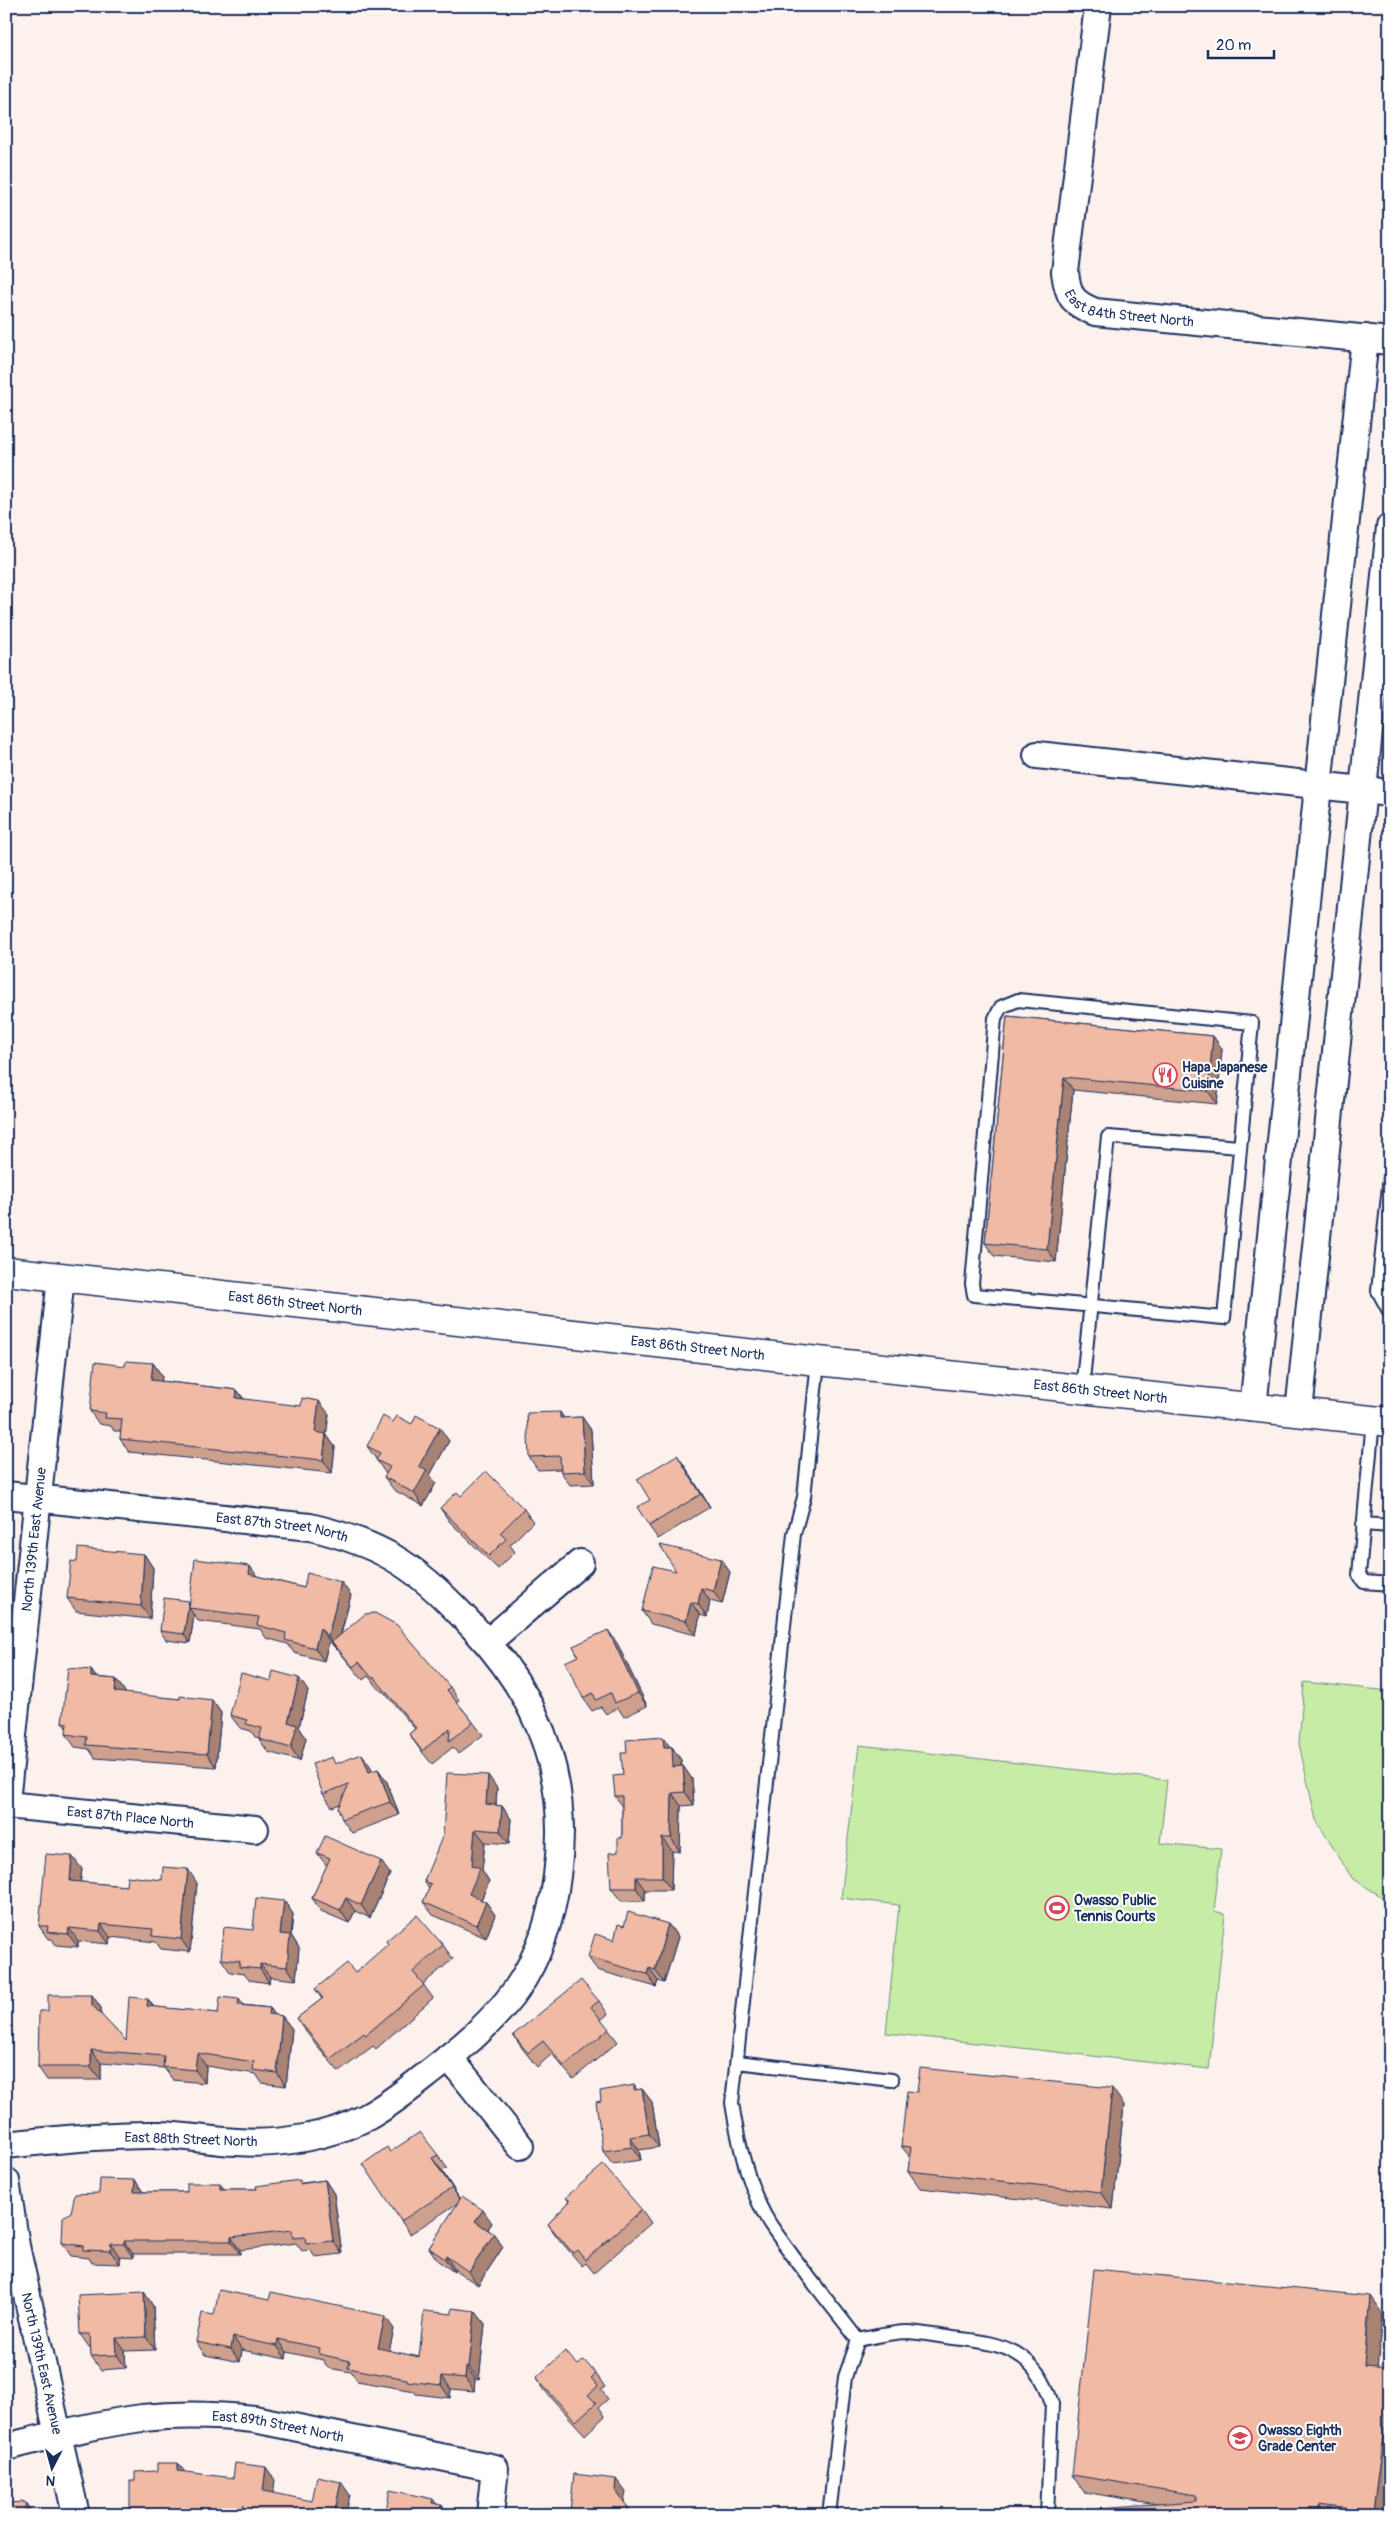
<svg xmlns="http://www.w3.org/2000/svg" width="1396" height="2521" font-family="Pangolin,sans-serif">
	<rect width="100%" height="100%" fill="#fcf1ed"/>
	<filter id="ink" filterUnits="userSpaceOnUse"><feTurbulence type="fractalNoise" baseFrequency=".02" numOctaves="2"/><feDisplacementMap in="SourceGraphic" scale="10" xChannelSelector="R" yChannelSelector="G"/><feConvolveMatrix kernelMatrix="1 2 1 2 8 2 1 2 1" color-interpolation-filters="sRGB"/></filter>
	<g filter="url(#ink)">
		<!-- green -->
		<path fill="#c6eca6" stroke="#708e82" d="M1304 1682 1390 1691V1902L1352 1878 1316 1820 1299 1744Z
			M859 1745 1167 1780 1160 1843 1221 1849 1214 1911 1225 1914 1209 2069 886 2033 899 1905 841 1898Z"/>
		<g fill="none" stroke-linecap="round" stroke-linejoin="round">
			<!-- service casing -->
			<g stroke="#1b2f5e" stroke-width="16">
				<path id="service" d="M1018 1000 1252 1023 1224 1318 974 1295 972 1284 995 1018 1001 1007Z
					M1390 1176 1378 1291 1390 1313
					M818 1361 804 1497 794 1534 732 2103C738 2142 749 2191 770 2224 797 2264 829 2302 858 2340
					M1082 1390 1108 1137 1240 1147
					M1373 1420 1359 1575 1364 1582 1390 1584
					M1363 1524 1390 1526
					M737 2062 892 2080
					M858 2340C874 2337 892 2332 908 2332 923 2333 938 2336 953 2338 1003 2343 1037 2351 1052 2404L1047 2515
					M829 2515 845 2377 858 2340"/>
			</g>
			<!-- minor casing -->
			<g stroke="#1b2f5e" stroke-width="30">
				<g id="minor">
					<path id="s1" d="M1098 6 1065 272C1068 296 1072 303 1095 312L1390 341"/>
					<path d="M1037 755 1390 793"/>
					<path d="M1253 1408 1365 338"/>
					<path d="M1299 1412 1390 527"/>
					<path id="s2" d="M6 1495 310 1527C388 1545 420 1570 474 1628 541 1699 570 1780 557 1876 552 1916 539 1957 516 1990 493 2022 460 2049 428 2074 409 2089 389 2105 367 2117 328 2137 280 2145 237 2142 212 2141 187 2136 162 2135 110 2134 58 2139 6 2145"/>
					<path d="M488 1642 580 1563"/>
					<path id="s3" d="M6 1802 61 1277"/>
					<path id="s4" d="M6 1805 255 1829"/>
					<path d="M449 2057 520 2146"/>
					<path id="s5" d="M6 2181 16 2246 76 2515"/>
					<path id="s6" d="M6 2447C51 2436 96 2424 142 2418 180 2414 217 2415 254 2419L495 2468 490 2515"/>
				</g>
			</g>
			<!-- secondary casing -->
			<g stroke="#1b2f5e" stroke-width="31">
				<g id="secondary">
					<path id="s7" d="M6 1271 818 1361 1390 1422"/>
				</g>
			</g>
			<!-- service -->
			<use href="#service" stroke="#fff" stroke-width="12"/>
			<!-- minor -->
			<use href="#minor" stroke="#fff" stroke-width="26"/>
			<!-- secondary -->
			<use href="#secondary" stroke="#fff" stroke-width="28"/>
		</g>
		<!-- wall -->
		<path fill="#cea08d" stroke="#1b2f5e" d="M1007 1016 1213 1036 1222 1049 1217 1104 1073 1090 1056 1262 994 1256 985 1243Z
			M153 1363 162 1376 161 1381 237 1390 244 1399 329 1414 326 1434 335 1447 332 1473 129 1452 120 1439 121 1431H114L111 1426 99 1424 90 1411 125 1366Z
			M582 1417 591 1430 594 1484 570 1485 561 1472V1469L538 1470 529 1457 564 1418Z
			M393 1422 412 1424 449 1441 430 1475 436 1483 423 1506 394 1490 384 1477 386 1474 367 1446Z
			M677 1455 686 1468 710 1507 658 1539 649 1526 650 1500Z
			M461 1496 524 1509 533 1522 510 1545 515 1552 498 1569 449 1521 440 1508Z
			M144 1554 153 1568 150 1619 76 1611 67 1598Z
			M676 1571 730 1572 722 1604 710 1601 707 1617 700 1615 696 1635 651 1624 642 1611Z
			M257 1576 304 1588 351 1595 341 1635 450 1687 459 1700 457 1702 473 1722 483 1735 458 1754 453 1747 432 1764 418 1747 409 1734 415 1729 383 1691 382 1692 368 1676 363 1680 337 1649V1650L329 1641 324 1661 294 1653 288 1644 266 1638 260 1629 198 1621 194 1615 190 1643 166 1640 160 1631 190 1602Z
			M617 1643 647 1706 624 1717 618 1708 606 1714 601 1707 592 1711 583 1698Z
			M91 1670 96 1677 116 1679 125 1692V1694L180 1699 212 1700 221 1713 216 1767 95 1758 89 1749 75 1747 66 1734 67 1729 62 1722Z
			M308 1691 299 1727 306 1738 300 1761 268 1752 259 1739 260 1738 255 1737 251 1731 240 1728 230 1715Z
			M663 1737 670 1747H672L681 1760 682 1766H683L692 1779 694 1805 681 1806 680 1852 672 1851 671 1890H645V1901H621L611 1888 618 1852 622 1838V1807L615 1796 623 1775 627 1753Z
			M337 1764 371 1767 373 1771 378 1769 387 1782 399 1815 352 1833 342 1819 340 1804 332 1807 323 1794Z
			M497 1788 496 1805 502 1806 511 1819 509 1844 485 1842 482 1870 489 1881 481 1900 486 1902 495 1915 486 1938 433 1915 423 1902 429 1889 424 1881Z
			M317 1853 390 1874 370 1918 355 1911 349 1923 321 1911 312 1898 327 1866Z
			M82 1869 80 1882 126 1886 162 1880 197 1883 190 1952 161 1949 156 1942 110 1937 109 1944 78 1941V1947L56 1945 52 1939H48L39 1926Z
			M284 1901 293 1914 291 1935 299 1948 296 1980 270 1977 269 1983 249 1980 244 1974 230 1972 221 1959Z
			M668 1924 678 1937 664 1983 658 1981 656 1987 597 1970 588 1957 614 1940 624 1926Z
			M443 1945 453 1959 423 1984 433 1998 376 2049 373 2046 339 2072 306 2032 297 2018 322 1999 315 1989 355 1973Z
			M92 1995 101 2008V2015L126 2041 148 1999 154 2007 218 2013 243 2005 270 2008 275 2015 282 2016 292 2029 286 2086 262 2083 256 2074 206 2066 205 2083 173 2080 164 2068 101 2063V2080H47L38 2067 48 2011Z
			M599 2001 608 2014 601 2020 618 2042 573 2079 552 2054 537 2067 522 2048 513 2035Z
			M634 2085 637 2090 642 2089 652 2102 659 2147 639 2150 641 2160 612 2164 603 2151 601 2101Z
			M1124 2105 1113 2209 920 2188 908 2171 910 2157 901 2146Z
			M390 2152 438 2155 447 2168 442 2171 460 2200 492 2223 488 2229 503 2247 478 2285 455 2270 454 2272 438 2261 429 2248 458 2203 410 2234 401 2221Z
			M135 2180 143 2192H187L224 2189H257L325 2180 334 2194 342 2254 315 2257 310 2250 302 2251 296 2243 240 2250V2254H133V2258L120 2257V2264L92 2263 89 2258 71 2256 62 2243 71 2212 99 2193Z
			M566 2197 642 2210 651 2223 594 2273 586 2263 582 2266 557 2237 548 2224 569 2202Z
			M144 2292 153 2306 155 2350 125 2351 126 2368 101 2370 91 2356V2347H89L80 2334Z
			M475 2311 485 2324 479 2380 475 2379 474 2391 451 2389 450 2398 416 2394 414 2391 357 2381 351 2372 328 2368 323 2360 287 2352 286 2359 242 2350 240 2362 205 2355 196 2342 214 2315 394 2329 389 2351 419 2357 452 2314Z
			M1382 2313 1377 2367 1387 2515H1082L1157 2504 1084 2492 1072 2475Z
			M578 2365 596 2374 605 2387 601 2390 608 2399 599 2407 605 2416 585 2435 545 2391 536 2378Z"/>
		<!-- shaded-wall -->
		<path fill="#a88273" stroke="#1b2f5e" d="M1213 1036 1222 1049 1217 1104 1208 1091Z
			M1064 1077 1073 1090 1056 1262 1047 1249Z
			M153 1363 162 1376 160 1393 151 1380Z
			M237 1390 246 1403 236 1398Z
			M319 1401 329 1414 325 1445 315 1432Z
			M560 1412 569 1425 560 1418Z
			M582 1417 591 1430 594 1484 585 1471Z
			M440 1428 449 1441 430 1475 436 1483 423 1506 414 1493 419 1466Z
			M326 1434 335 1447 332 1473 323 1460Z
			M677 1455 686 1468 710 1507 701 1494Z
			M144 1554 153 1568 150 1619 141 1606Z
			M721 1559 730 1572 722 1604 713 1591Z
			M250 1566 259 1579 249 1574Z
			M341 1582 351 1595 337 1648 332 1642 337 1649V1650L328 1637Z
			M701 1588 710 1601 707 1617 698 1604Z
			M189 1601 194 1608H189L194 1615 190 1643 184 1634Z
			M691 1602 700 1615 696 1635 686 1621Z
			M320 1628 329 1641 324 1661 315 1648Z
			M608 1630 617 1643 647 1706 638 1693Z
			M91 1670 100 1683 91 1677Z
			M299 1678 308 1691 299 1727 306 1738 300 1761 291 1748 288 1722Z
			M116 1679 125 1692 124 1705 115 1692Z
			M212 1700 221 1713 216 1767 207 1754Z
			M663 1737 672 1750V1747L681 1760 682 1780 673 1767 664 1747Z
			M362 1754 371 1767 378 1785 369 1772Z
			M683 1766 692 1779 694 1805 685 1792Z
			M378 1769 387 1782 399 1815 390 1802Z
			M488 1775 497 1788 495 1817 486 1804Z
			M672 1793 681 1806 680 1852 671 1838Z
			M502 1806 511 1819 509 1844 500 1831Z
			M475 1829 485 1842 482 1870 489 1881 478 1907 469 1894Z
			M662 1838 672 1851 671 1890 662 1877Z
			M72 1856 82 1869 79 1894 70 1881Z
			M381 1861 390 1874 370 1918 361 1905Z
			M188 1869 197 1883 190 1952 181 1939Z
			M636 1877 645 1890V1901L636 1888Z
			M346 1898 355 1911 349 1923 340 1910Z
			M284 1901 293 1914 291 1935 299 1948 296 1980 287 1967 280 1934Z
			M486 1902 495 1915 486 1938 476 1925Z
			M101 1924 110 1937 109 1944 100 1931Z
			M668 1924 678 1937 664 1983 655 1970Z
			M69 1928 78 1941V1947L68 1934Z
			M260 1964 270 1977 269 1983 260 1969Z
			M649 1968 658 1981 656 1987 647 1974Z
			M92 1995 101 2008V2018L92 2005Z
			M148 1999 157 2012 147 2006Z
			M239 1999 248 2012 238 2005Z
			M270 2008 279 2021 269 2014Z
			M282 2016 292 2029 286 2086 277 2073Z
			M91 2050 101 2063V2080L91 2067Z
			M197 2053 206 2066 205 2083 195 2070Z
			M1112 2088 1124 2105 1113 2209 1101 2192Z
			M642 2089 652 2102 659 2147 649 2134Z
			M630 2137 639 2150 641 2160 632 2147Z
			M432 2158 442 2171 461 2201 452 2188Z
			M135 2180 144 2194 134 2192Z
			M325 2180 334 2194 342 2254 333 2241Z
			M220 2183 229 2196 220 2189Z
			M483 2210 492 2223 484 2234 475 2221Z
			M494 2234 503 2247 478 2285 469 2272Z
			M231 2237 240 2250V2254L231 2241Z
			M124 2241 133 2254V2258L124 2244Z
			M111 2244 120 2257V2264L110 2251Z
			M446 2256 455 2270 454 2272 445 2259Z
			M144 2292 153 2306 155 2350 146 2337Z
			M1370 2296 1382 2313 1376 2383 1364 2366Z
			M475 2311 485 2324 479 2380 469 2367Z
			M385 2316 394 2329 387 2361 378 2348Z
			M233 2337 242 2350 240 2362 231 2349Z
			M116 2338 125 2351 126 2368 117 2355Z
			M278 2339 287 2352 286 2359 277 2346Z
			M466 2366 475 2379 474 2391 465 2378Z
			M442 2376 451 2389 450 2398 441 2385Z
			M1390 2382V2495L1387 2515H1376L1373 2511Z
			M178 2463 188 2476 178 2471Z
			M266 2467 275 2480 272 2504 263 2491Z
			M616 2479 626 2492 624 2503 615 2490Z
			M341 2482 350 2495 346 2515H334Z
			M433 2499 441 2510 442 2505 449 2515H440L432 2503Z
			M25 2502 34 2515H26Z
			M1320 2504 1328 2515H1319Z
			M243 2505 250 2515H234Z
			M627 2506 633 2515H627Z"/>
		<!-- building -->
		<path fill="#f0baa4" stroke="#1b2f5e" d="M1007 1016 1213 1036 1208 1091 1064 1077 1047 1249 985 1243Z
			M126 1361 153 1363 151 1380 237 1390 236 1398 301 1406 302 1398 319 1401 315 1432 326 1434 323 1460 120 1439 122 1419 105 1418 106 1413 90 1411 95 1362 125 1366Z
			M560 1412V1418L582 1417 585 1471 561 1472 560 1456 529 1457 527 1413Z
			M416 1415 440 1428 419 1466 427 1470 414 1493 384 1477 390 1467 376 1460 380 1453 367 1446 383 1416 393 1422 397 1416 412 1424Z
			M677 1455 701 1494 649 1526 637 1507 650 1500 637 1479Z
			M486 1471 524 1509 500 1533 506 1539 489 1556 440 1508 457 1492 461 1496Z
			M660 1545 721 1559 713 1591 701 1588 698 1604 691 1602 686 1621 642 1611 653 1566 676 1571Z
			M78 1548 144 1554 141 1606 67 1598 71 1561 77 1562Z
			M195 1559 250 1566 249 1574 304 1588 307 1573 341 1582 328 1637 320 1628 315 1648 285 1640 286 1633 257 1625 259 1617 189 1608Z
			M164 1598 189 1601 184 1634 160 1631Z
			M375 1613 397 1625 450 1687 447 1690 473 1722 449 1741 450 1728 422 1751 409 1734 416 1728 374 1677 373 1679 359 1662 353 1667 332 1642 365 1614Z
			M608 1630 638 1693 615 1703 611 1693 596 1700 593 1693 583 1698 565 1662 578 1656 573 1646Z
			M68 1668 91 1670V1677L116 1679 115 1692 180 1699V1696L212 1700 207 1754 86 1745 87 1737 66 1734 67 1723 62 1722Z
			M273 1671 299 1678 288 1722 297 1725 291 1748 259 1739 262 1728 246 1724 247 1720 230 1715 241 1673 271 1681Z
			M663 1737 664 1747H672L673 1767 683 1766 685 1792 672 1793 671 1838H662V1877H636V1888H611L609 1853 618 1852V1838H622V1796H615L613 1776 623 1775 621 1753H627L626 1740Z
			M362 1754 369 1772 378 1769 390 1802 342 1819 338 1808 349 1784 323 1794 312 1764 332 1757 335 1764Z
			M447 1773 488 1775 486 1804 502 1806 500 1831 475 1829 472 1865 480 1868 469 1894 486 1902 476 1925 423 1902 431 1884 424 1881 443 1835Z
			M325 1836 381 1861 361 1905 346 1898 340 1910 312 1898 330 1858 317 1853Z
			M46 1854 72 1856 70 1881 126 1886 127 1876 162 1880 163 1867 188 1869 181 1939 152 1936 153 1929 101 1924 100 1931 69 1928 68 1934 47 1932 48 1926H39Z
			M256 1898 284 1901 280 1934 290 1935 287 1967 260 1964V1969L239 1967 240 1961 221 1959 224 1927 253 1930Z
			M628 1912 668 1924 655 1970 649 1968 647 1974 588 1957 595 1934 614 1940 618 1924 624 1926Z
			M417 1915 443 1945 413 1972 424 1985 366 2035 364 2033 330 2059 297 2018 323 1998 315 1989 347 1963 355 1973 388 1944 386 1941Z
			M581 1980 599 2001 591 2007 609 2029 564 2066 543 2041 528 2053 513 2035Z
			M48 1995H92V2005L126 2041 129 1997 148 1999 147 2006 218 2013 220 1997 239 1999 238 2005 270 2008 269 2014 282 2016 277 2073 253 2070 254 2062 197 2053 195 2070 163 2067 164 2056 91 2050V2067H38L39 2011H48Z
			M920 2068 1112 2088 1101 2192 908 2171 911 2147 901 2146 907 2091 917 2092Z
			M634 2085V2090L642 2089 649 2134 630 2137 632 2147 603 2151 596 2102 601 2101 600 2091Z
			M420 2132 438 2155 432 2158 452 2188 401 2221 363 2164 387 2147 390 2152Z
			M603 2165 642 2210 585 2260 577 2250 573 2253 548 2224 570 2201 566 2197Z
			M100 2179 135 2180 134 2192H187V2183H220V2189H257L256 2186 300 2180V2184L325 2180 333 2241 306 2244 305 2237 293 2238 292 2230 231 2237V2241H124V2244H111L110 2251 83 2250V2246L62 2243 63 2217 71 2212 75 2194 99 2193Z
			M462 2196 483 2210 475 2221 494 2234 469 2272 446 2256 445 2259 429 2248Z
			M1094 2269 1370 2296 1364 2366 1390 2368V2382L1373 2511 1320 2504 1319 2515H1082L1085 2509 1196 2501V2495L1072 2475Z
			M219 2290 269 2300 271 2292 385 2316 378 2348 419 2357 424 2311 452 2314V2308L475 2311 469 2367 466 2366 465 2378 442 2376 441 2385 407 2381V2379L348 2368 350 2361 319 2354 320 2348 278 2339 277 2346 233 2337 231 2349 196 2342 202 2313 214 2315Z
			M144 2292 146 2337 116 2338 117 2355 91 2356 90 2334H80L78 2295Z
			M565 2351 578 2365 584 2360 596 2374 591 2378 598 2386 588 2395 596 2403 576 2421 536 2378Z
			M157 2463H178V2471L233 2478 235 2463 266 2467 263 2491 312 2501 317 2477 341 2482 334 2515H242L243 2505 234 2515H130V2481H135V2472L157 2471Z
			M574 2474 616 2479 615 2490 627 2506V2515H550L551 2509 570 2511Z
			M390 2490 433 2499 432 2503 442 2505 440 2515H385Z
			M25 2502 26 2515H6V2503Z"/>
	</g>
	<!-- icons -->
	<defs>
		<g id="restaurant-ring" transform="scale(1.25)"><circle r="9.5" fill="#fff" stroke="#d1495b" stroke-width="1.5"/><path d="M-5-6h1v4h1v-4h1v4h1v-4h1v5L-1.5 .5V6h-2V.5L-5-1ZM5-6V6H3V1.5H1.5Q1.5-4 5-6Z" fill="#d1495b"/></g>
		<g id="stadium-ring" transform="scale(1.25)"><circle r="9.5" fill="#fff" stroke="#d1495b" stroke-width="1.5"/><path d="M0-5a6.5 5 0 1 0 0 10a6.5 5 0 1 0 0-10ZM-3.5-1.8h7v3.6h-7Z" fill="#d1495b"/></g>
		<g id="school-ring" transform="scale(1.25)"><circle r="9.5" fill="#fff" stroke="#d1495b" stroke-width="1.5"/><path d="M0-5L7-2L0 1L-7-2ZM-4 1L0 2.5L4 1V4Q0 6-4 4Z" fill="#d1495b"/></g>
	</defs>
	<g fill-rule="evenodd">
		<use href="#restaurant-ring" x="1165" y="1075"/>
		<use href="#stadium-ring" x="1057" y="1908"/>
		<use href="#school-ring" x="1240" y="2438"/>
	</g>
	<g text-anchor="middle" stroke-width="4" stroke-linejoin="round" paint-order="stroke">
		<!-- street labels -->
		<g font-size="14" fill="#1b2f5e" stroke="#fff">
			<text dy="5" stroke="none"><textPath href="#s1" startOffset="354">East 84th Street North</textPath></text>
			<text dy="5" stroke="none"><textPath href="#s7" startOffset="291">East 86th Street North</textPath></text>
			<text dy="5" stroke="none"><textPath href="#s7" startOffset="696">East 86th Street North</textPath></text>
			<text dy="5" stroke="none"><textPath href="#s7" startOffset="1101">East 86th Street North</textPath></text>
			<text dy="5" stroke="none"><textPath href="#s2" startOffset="278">East 87th Street North</textPath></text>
			<text dy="5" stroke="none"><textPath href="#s3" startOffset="264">North 139th East Avenue</textPath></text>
			<text dy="5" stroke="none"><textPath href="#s4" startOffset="125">East 87th Place North</textPath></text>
			<text transform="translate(191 2139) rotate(2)" y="5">East 88th Street North</text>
			<text dy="5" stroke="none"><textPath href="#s5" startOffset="186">North 139th East Avenue</textPath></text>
			<text dy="5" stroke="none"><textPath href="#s6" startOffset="276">East 89th Street North</textPath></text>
		</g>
		<!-- poi labels -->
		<g font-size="14" font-weight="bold" fill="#1b2f5e" stroke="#fff" text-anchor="start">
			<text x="1182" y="1072">Hapa Japanese<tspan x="1182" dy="16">Cuisine</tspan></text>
			<text x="1074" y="1905">Owasso Public<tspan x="1074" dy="16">Tennis Courts</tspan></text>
			<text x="1258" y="2435">Owasso Eighth<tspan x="1258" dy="16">Grade Center</tspan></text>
		</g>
	</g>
	<!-- margin -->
	<rect width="1396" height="2521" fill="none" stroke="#fff" stroke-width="25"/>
	<rect x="12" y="12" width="1371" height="2496" fill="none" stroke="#1b2f5e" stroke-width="2" filter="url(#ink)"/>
	<!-- north arrow -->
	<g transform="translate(52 2468) rotate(186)" stroke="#ffffff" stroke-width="4" paint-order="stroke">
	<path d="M0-4L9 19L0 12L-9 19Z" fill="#1b2f5e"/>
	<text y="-8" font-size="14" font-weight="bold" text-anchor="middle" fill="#1b2f5e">N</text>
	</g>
	<!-- scale -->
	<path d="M1208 50v8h66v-8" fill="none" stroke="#1b2f5e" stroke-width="2.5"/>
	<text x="1216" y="50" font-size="15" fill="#1b2f5e" stroke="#ffffff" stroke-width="4" paint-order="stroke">20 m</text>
</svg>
